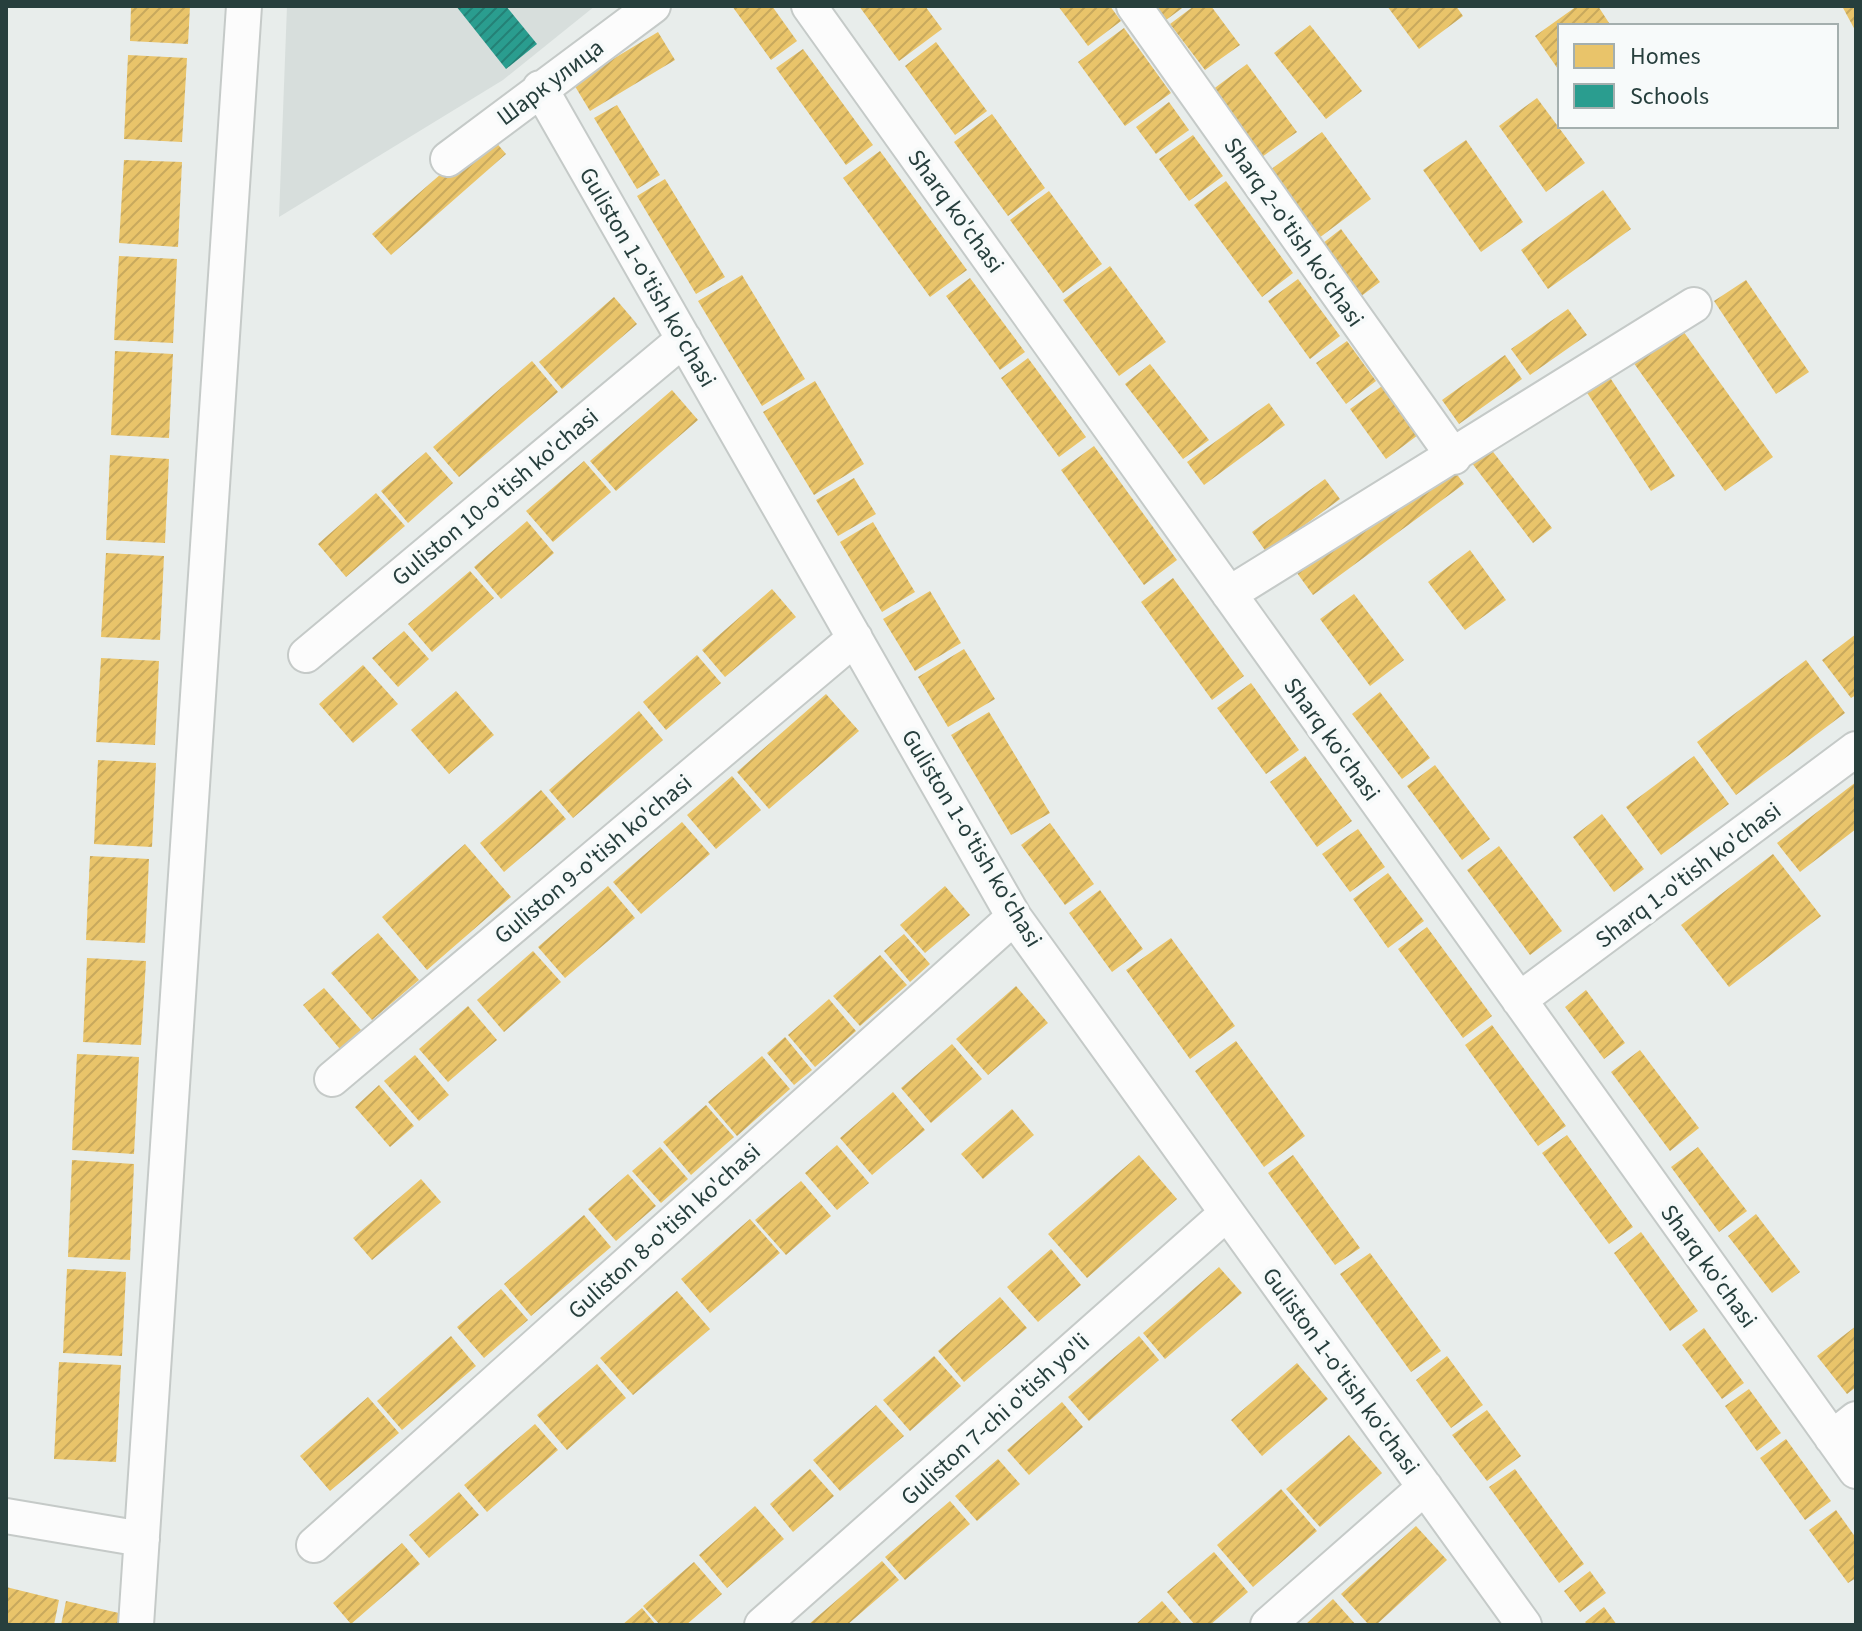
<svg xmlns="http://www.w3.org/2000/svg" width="1862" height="1631" font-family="'Source Sans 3',sans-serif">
	<defs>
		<pattern id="homes-hatch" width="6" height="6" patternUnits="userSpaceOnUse" patternTransform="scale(2)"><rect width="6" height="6" fill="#e9c46a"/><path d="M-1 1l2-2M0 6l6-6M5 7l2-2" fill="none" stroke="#c8a95d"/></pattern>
		<pattern id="schools-hatch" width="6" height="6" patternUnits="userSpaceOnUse" patternTransform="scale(2)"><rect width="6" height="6" fill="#2a9d8f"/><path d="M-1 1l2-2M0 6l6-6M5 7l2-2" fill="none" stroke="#248176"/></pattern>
	</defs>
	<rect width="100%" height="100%" fill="#e8edeb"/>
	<!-- built -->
	<path fill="#d7dedc" d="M287 6H595L503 80 279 217Z"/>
	<!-- homes -->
	<path fill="url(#homes-hatch)" d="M131 6H190L188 44 130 41Z
		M732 6H772L797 41 771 60Z
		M859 6H925L942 29 899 61Z
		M1058 6H1110L1121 21 1088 46Z
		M1156 6H1185L1166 20Z
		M1194 6H1211L1240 45 1205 70 1170 24Z
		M1387 6H1456L1463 16 1419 49Z
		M1577 6H1598L1611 26H1560V72L1535 36Z
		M1842 6H1856V32Z
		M1310 25 1362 91 1326 119 1274 53Z
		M1124 28 1171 93 1125 126 1078 62Z
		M658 32 675 60 590 111 573 83Z
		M936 42 987 111 955 135 905 66Z
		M803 49 873 145 846 165 776 68Z
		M128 55 187 58 182 142 124 139Z
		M1247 64 1297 132 1262 157 1212 90Z
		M1537 98 1585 163 1546 192 1499 126Z
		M1169 102 1189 130 1156 154 1136 127Z
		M617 105 660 175 637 189 594 118Z
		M992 114 1045 188 1008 216 954 142Z
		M1322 132 1371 199 1315 241 1266 173Z
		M488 133 506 154 391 255 372 234Z
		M1193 135 1223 176 1189 201 1159 159Z
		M1466 140 1523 222 1481 252 1423 170Z
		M880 151 967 270 930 297 843 178Z
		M124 160 182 162 178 247 119 243Z
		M665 179 725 277 696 294 637 196Z
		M1226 181 1293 273 1262 297 1194 205Z
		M1603 190 1631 229 1548 289 1521 250Z
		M1049 191 1102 264 1063 293 1010 220Z
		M1341 229 1380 282 1356 300 1318 247Z
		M119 256 177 259 173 343 114 340Z
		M1110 266 1166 342 1119 376 1063 300Z
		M742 275 805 379 762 406 698 301Z
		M970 278 1025 352 1000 370 946 296Z
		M1298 279 1340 336 1310 359 1268 301Z
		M1746 280 1809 372 1776 394 1714 301Z
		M614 297 637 324 562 389 539 362Z
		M1568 309 1587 335 1530 375 1511 349Z
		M1681 328 1773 457 1725 491 1633 362Z
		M1347 341 1376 381 1346 404 1316 363Z
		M115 351 173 354 169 438 111 435Z
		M1505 355 1522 379 1459 424 1442 400Z
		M1028 358 1086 437 1059 457 1001 378Z
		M532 361 558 392 459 477 433 447Z
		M1150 364 1209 440 1183 459 1125 384Z
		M1605 370 1675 476 1651 491 1582 385Z
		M815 381 864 464 814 495 763 412Z
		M1382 386 1418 435 1386 459 1350 409Z
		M672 390 698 420 616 491 590 461Z
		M1269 403 1285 425 1204 485 1187 462Z
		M1487 444 1552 528 1533 543 1468 458Z
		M1094 446 1177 560 1144 585 1061 470Z
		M426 452 453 483 408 523 381 491Z
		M110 455 169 459 165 543 106 540Z
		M584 461 611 492 553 542 526 511Z
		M1448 462 1464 484 1313 595 1297 573Z
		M854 478 876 514 838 536 816 500Z
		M1325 479 1340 499 1267 553 1252 532Z
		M376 493 405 526 346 577 318 544Z
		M527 521 554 553 501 599 474 567Z
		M873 522 915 592 882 612 840 542Z
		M1470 550 1506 600 1465 630 1428 582Z
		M106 553 164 556 160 640 101 637Z
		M470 571 494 598 432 652 408 624Z
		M1173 578 1244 676 1212 700 1141 602Z
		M772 589 796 617 725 677 702 650Z
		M930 591 961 643 915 671 883 619Z
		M1354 594 1404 660 1370 686 1320 619Z
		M404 631 429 659 398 687 372 658Z
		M1856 634V695L1851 698 1822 660Z
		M964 649 995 699 948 727 918 677Z
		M697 655 721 683 666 730 643 702Z
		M101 658 159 661 155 745 96 742Z
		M1806 660 1845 713 1736 795 1697 742Z
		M363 665 398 704 353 743 319 704Z
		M1251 683 1299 750 1266 774 1217 708Z
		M456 691 494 735 449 774 411 730Z
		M1380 692 1430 758 1402 779 1352 714Z
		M826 694 859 731 769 809 737 772Z
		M639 711 663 740 573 818 549 790Z
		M989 712 1050 813 1011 835 951 735Z
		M1305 756 1352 821 1317 847 1270 782Z
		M1694 756 1729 804 1661 855 1626 807Z
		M98 760 156 763 152 847 94 844Z
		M1435 765 1490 839 1462 860 1407 786Z
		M732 776 761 810 716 849 687 815Z
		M1856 782V829L1800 872 1777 843Z
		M541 790 566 819 504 872 480 843Z
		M1602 814 1644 869 1614 892 1573 837Z
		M682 822 710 854 641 914 613 882Z
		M1050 823 1094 884 1065 905 1021 845Z
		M1358 829 1385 867 1350 892 1322 854Z
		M465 844 511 897 427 970 382 917Z
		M1499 846 1562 931 1530 955 1467 870Z
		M1773 854 1821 916 1729 987 1681 925Z
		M90 856 149 859 145 943 86 940Z
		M1388 873 1424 921 1388 948 1353 899Z
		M608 886 635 918 565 978 538 947Z
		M945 886 970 915 925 953 900 925Z
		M1100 890 1143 949 1112 972 1069 913Z
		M1427 927 1492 1016 1463 1038 1398 949Z
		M378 933 419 980 372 1020 331 973Z
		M904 934 930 964 910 982 884 951Z
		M1171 938 1235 1026 1190 1059 1126 970Z
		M533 951 561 982 504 1032 477 1000Z
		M880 955 907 985 860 1026 833 996Z
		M87 958 146 961 141 1045 83 1042Z
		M1016 986 1048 1023 988 1075 956 1039Z
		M324 988 361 1030 340 1049 303 1005Z
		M1586 990 1625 1043 1604 1059 1565 1007Z
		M829 999 856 1031 815 1067 788 1035Z
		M468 1006 497 1040 448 1082 419 1049Z
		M1492 1025 1566 1126 1538 1146 1465 1045Z
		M785 1037 812 1070 794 1085 767 1053Z
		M1236 1041 1305 1136 1264 1167 1195 1071Z
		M952 1044 982 1079 931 1123 901 1088Z
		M1640 1050 1699 1128 1670 1151 1611 1072Z
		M77 1054 139 1057 134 1154 72 1150Z
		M415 1055 449 1095 419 1121 384 1081Z
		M762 1056 790 1089 737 1136 708 1102Z
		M379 1085 414 1126 390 1147 355 1107Z
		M893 1092 925 1130 872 1175 840 1138Z
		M706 1105 734 1137 691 1175 663 1142Z
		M1012 1109 1034 1135 983 1179 961 1154Z
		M1567 1135 1633 1227 1609 1244 1542 1153Z
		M837 1145 869 1183 837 1210 805 1173Z
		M660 1147 688 1179 661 1203 632 1171Z
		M1698 1147 1747 1211 1719 1232 1671 1167Z
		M1139 1155 1177 1199 1087 1278 1048 1234Z
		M1293 1155 1360 1248 1335 1265 1268 1173Z
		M72 1160 134 1164 130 1260 68 1257Z
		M628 1174 656 1206 616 1241 588 1209Z
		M421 1179 441 1202 372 1260 353 1238Z
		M801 1181 831 1216 786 1255 755 1220Z
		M1756 1214 1800 1272 1772 1293 1728 1236Z
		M584 1215 611 1247 531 1316 504 1284Z
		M750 1219 780 1253 710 1313 681 1279Z
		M1641 1232 1698 1311 1670 1331 1614 1253Z
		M1051 1249 1081 1285 1038 1322 1007 1287Z
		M1370 1253 1441 1351 1411 1372 1340 1274Z
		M1219 1267 1242 1293 1165 1359 1143 1333Z
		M67 1269 126 1272 122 1356 63 1353Z
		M501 1289 528 1320 484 1358 457 1327Z
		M677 1291 710 1329 633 1395 600 1358Z
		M1000 1297 1027 1328 964 1382 938 1351Z
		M1856 1326V1387L1847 1394 1817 1356Z
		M1704 1328 1744 1383 1722 1399 1682 1345Z
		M451 1336 476 1366 402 1430 377 1401Z
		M1139 1336 1159 1360 1089 1421 1068 1397Z
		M934 1356 961 1386 910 1431 883 1400Z
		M1447 1356 1483 1405 1451 1428 1416 1380Z
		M59 1362 121 1365 116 1462 54 1459Z
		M1297 1363 1328 1399 1262 1456 1231 1420Z
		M597 1364 626 1398 567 1450 537 1415Z
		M1749 1389 1781 1433 1757 1451 1725 1406Z
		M368 1397 399 1433 330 1491 300 1456Z
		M1062 1402 1083 1427 1029 1475 1007 1450Z
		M876 1405 904 1436 840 1491 813 1460Z
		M1487 1410 1521 1456 1487 1481 1452 1435Z
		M535 1424 558 1450 487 1512 464 1485Z
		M1349 1435 1382 1473 1320 1527 1286 1489Z
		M1786 1439 1831 1501 1805 1520 1760 1458Z
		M998 1459 1020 1484 977 1521 955 1496Z
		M810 1469 834 1496 793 1532 770 1504Z
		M1515 1469 1584 1564 1559 1583 1489 1487Z
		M1281 1489 1317 1531 1253 1587 1217 1545Z
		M459 1492 479 1515 429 1558 409 1535Z
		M950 1501 970 1524 905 1580 885 1557Z
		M755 1506 784 1539 727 1588 699 1555Z
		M1836 1510 1856 1538V1578L1848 1583 1809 1530Z
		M1416 1526 1447 1560 1376 1625H1369L1341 1594Z
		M402 1543 420 1564 351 1624 333 1603Z
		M1214 1552 1248 1592 1210 1625H1195L1167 1592Z
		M882 1561 899 1580 847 1625H808Z
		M694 1562 722 1594 686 1625H660L643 1606Z
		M1590 1571 1606 1593 1580 1612 1564 1591Z
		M6 1587 59 1600 54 1625H6Z
		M1333 1599 1356 1625H1305Z
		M66 1601 132 1616 130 1625H61Z
		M1162 1601 1183 1625H1135Z
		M1604 1607 1617 1625H1588L1585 1622Z
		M642 1608 656 1625H622Z"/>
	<!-- schools -->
	<path fill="url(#schools-hatch)" d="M456 6H506L537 44 506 69Z"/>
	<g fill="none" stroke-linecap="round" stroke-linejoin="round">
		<!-- minor casing -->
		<g stroke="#c5cac8" stroke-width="38">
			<path id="minor" d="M809 6 1856 1471
				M1134 6 1454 457
				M540 88 1014 917 1524 1625
				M448 159 653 6
				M1229 594 1694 305
				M306 655 684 339
				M1519 1000 1856 749
				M332 1079 855 638
				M1832 1438 1856 1419
				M6 1516 142 1539
				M314 1545 1014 917
				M136 1625 244 6
				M762 1625 1227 1213
				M1268 1625 1425 1487"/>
		</g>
		<!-- minor -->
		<use href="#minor" stroke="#fcfcfc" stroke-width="34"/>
	</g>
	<g text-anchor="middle" stroke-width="8" stroke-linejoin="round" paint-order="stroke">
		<!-- street labels -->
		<g font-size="24" fill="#273f3d" stroke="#f7fafa">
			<text transform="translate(550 82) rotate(-37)" y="8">Шарк улица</text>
			<text transform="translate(956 211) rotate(54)" y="8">Sharq ko'chasi</text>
			<text transform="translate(1294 232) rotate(55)" y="8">Sharq 2-o'tish ko'chasi</text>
			<text transform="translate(648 277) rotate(60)" y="8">Guliston 1-o'tish ko'chasi</text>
			<text transform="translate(495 497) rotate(-40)" y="8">Guliston 10-o'tish ko'chasi</text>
			<text transform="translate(1332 739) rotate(54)" y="8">Sharq ko'chasi</text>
			<text transform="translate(972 838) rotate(59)" y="8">Guliston 1-o'tish ko'chasi</text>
			<text transform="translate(593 859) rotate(-40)" y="8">Guliston 9-o'tish ko'chasi</text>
			<text transform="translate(1688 875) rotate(-37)" y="8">Sharq 1-o'tish ko'chasi</text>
			<text transform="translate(664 1231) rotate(-42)" y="8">Guliston 8-o'tish ko'chasi</text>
			<text transform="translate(1709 1266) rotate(54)" y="8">Sharq ko'chasi</text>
			<text transform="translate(1341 1371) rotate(54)" y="8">Guliston 1-o'tish ko'chasi</text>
			<text transform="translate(995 1419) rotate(-42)" y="8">Guliston 7-chi o'tish yo'li</text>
		</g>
	</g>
	<!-- border -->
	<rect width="1862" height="1631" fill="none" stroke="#273f3d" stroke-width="16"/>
	<!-- legend -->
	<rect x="1558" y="24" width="280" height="104" fill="#f7fafa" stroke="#a4afae" stroke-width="2"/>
	<rect x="1574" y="44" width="40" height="24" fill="#e9c46a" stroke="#a4afae" stroke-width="2"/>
	<text x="1630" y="64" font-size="24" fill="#273f3d">Homes</text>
	<rect x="1574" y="84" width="40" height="24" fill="#2a9d8f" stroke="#a4afae" stroke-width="2"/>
	<text x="1630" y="104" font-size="24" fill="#273f3d">Schools</text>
</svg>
